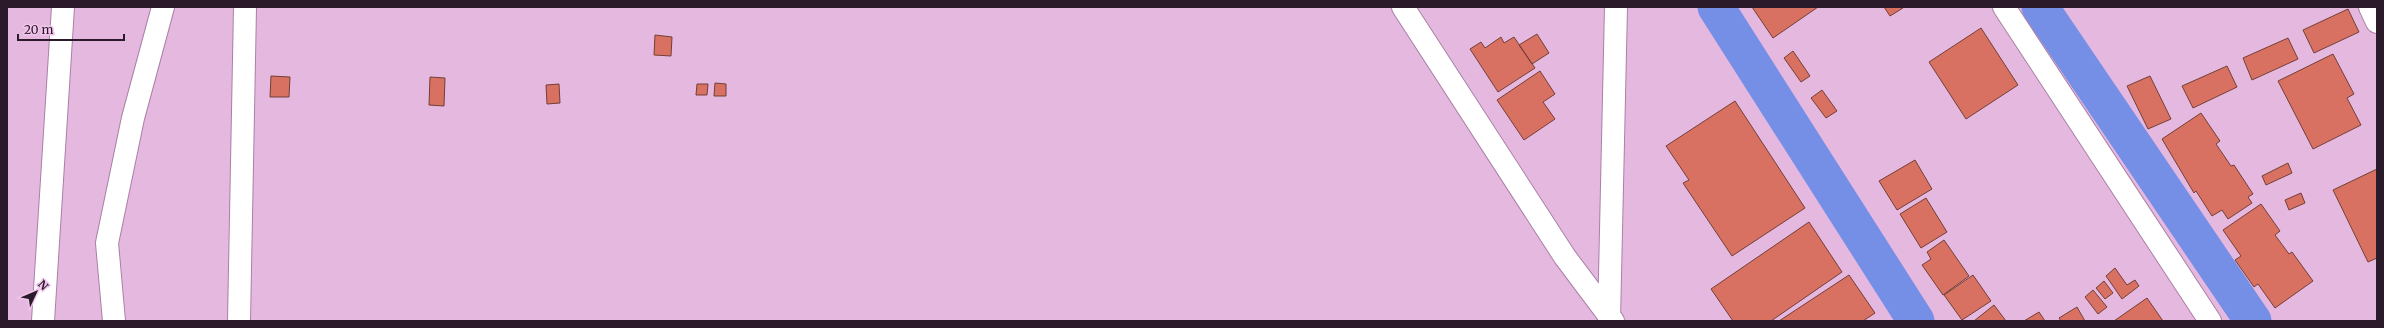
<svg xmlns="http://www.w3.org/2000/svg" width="2384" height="328" font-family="Merriweather,serif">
	<rect width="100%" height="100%" fill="#e5b8e0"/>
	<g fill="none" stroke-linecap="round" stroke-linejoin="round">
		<!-- canal -->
		<path stroke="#768fe6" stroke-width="37" d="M1716 7 1916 321
			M2040 7 2253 321"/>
	</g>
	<!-- building -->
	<path fill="#d97162" stroke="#723f37" d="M1752 7H1818L1773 38Z
		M1884 7H1902L1903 8 1890 16Z
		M2348 9 2359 32 2314 53 2303 30Z
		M1981 28 2018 85 1966 119 1929 62Z
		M1537 34 1549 53 1532 64 1519 45Z
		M655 35 672 37 671 56 654 55Z
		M1501 37 1504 43 1514 37 1535 68 1498 92 1470 49 1481 42 1485 48Z
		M2288 38 2298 59 2252 80 2243 58Z
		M1793 51 1810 76 1801 82 1784 58Z
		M2333 54 2354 94 2347 98 2361 125 2313 149 2278 81Z
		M2227 66 2237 87 2193 108 2182 86Z
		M1540 71 1555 94 1543 102 1555 119 1524 140 1497 100Z
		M271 76 290 77 289 97H270Z
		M2150 76 2171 119 2148 129 2127 86Z
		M430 77 445 78 444 106 429 105Z
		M715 83 726 84V96H714Z
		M559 84 560 103 547 104 546 85Z
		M697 84H708L707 95H696Z
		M1822 90 1837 111 1826 118 1811 98Z
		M1735 101 1805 208 1732 256 1683 183 1689 180 1666 146Z
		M2201 113 2220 141 2216 144 2231 166 2234 165 2253 194 2248 197 2252 203 2228 219 2222 210 2212 216 2196 191 2194 193 2162 139Z
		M1915 160 1932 189 1897 210 1879 181Z
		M2288 163 2292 173 2266 185 2262 176Z
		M2377 169V258L2368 262 2333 190Z
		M2301 193 2305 203 2289 210 2285 200Z
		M1926 198 1947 232 1921 248 1900 214Z
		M2261 204 2280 231 2275 235 2289 254 2292 252 2313 281 2275 308 2258 284 2254 287 2235 260 2241 256 2223 230Z
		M1809 222 1842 272 1771 321H1733L1711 289Z
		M1944 240 1969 276 1943 295 1922 265 1931 259 1927 252Z
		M2115 268 2127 285 2135 280 2139 286 2122 299 2106 276Z
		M1849 275 1875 313 1863 321H1779Z
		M1973 275 1991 301 1962 320 1944 295Z
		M2104 281 2113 293 2105 299 2096 288Z
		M2093 290 2107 307 2098 314 2085 297Z
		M2147 298 2163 321H2114Z
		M1994 305 2006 321H1974Z
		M2077 307 2085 321H2061L2059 318Z
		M2039 312 2045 321H2024Z"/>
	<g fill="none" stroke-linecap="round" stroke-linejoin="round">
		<!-- minor casing -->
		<g stroke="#aa80a6" stroke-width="24">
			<path id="minor" d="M2370 7 2377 22
				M114 321 107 243 133 118 163 7
				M239 321 245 7"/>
		</g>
		<!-- tertiary casing -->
		<g stroke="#aa80a6" stroke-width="24">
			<path id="tertiary" d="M1403 7 1565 257 1613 321
				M2004 7 2210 321
				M1609 320 1616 7
				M43 321 63 7"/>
		</g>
		<!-- minor -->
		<use href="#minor" stroke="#fff" stroke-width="22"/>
		<!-- tertiary -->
		<use href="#tertiary" stroke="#fff" stroke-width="22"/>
	</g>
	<!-- border -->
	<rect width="2384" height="328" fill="none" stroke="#2b1a29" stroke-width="16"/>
	<!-- north arrow -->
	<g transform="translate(36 292) rotate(46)" stroke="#f2c5ed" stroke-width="3" paint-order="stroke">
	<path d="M0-3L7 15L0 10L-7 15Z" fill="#2b1a29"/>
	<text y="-6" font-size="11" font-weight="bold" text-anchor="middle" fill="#2b1a29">N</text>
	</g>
	<!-- scale -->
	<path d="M18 34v6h106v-6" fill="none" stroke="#2b1a29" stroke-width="2"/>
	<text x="24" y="34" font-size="12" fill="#2b1a29" stroke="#f2c5ed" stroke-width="3" paint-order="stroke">20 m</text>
</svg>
